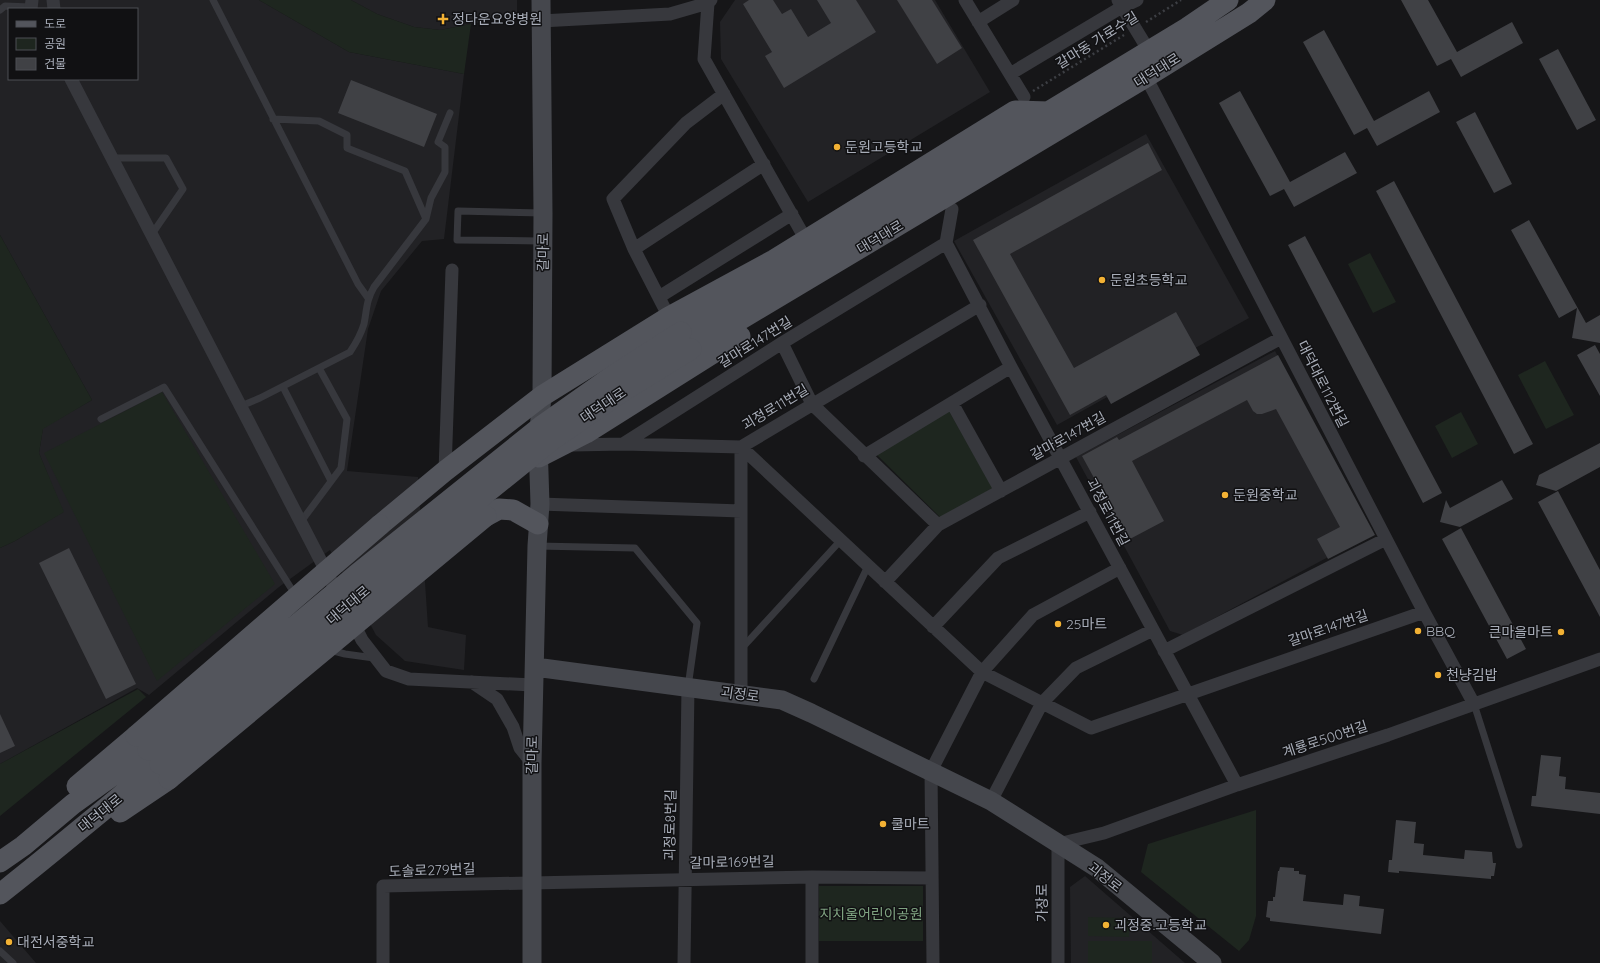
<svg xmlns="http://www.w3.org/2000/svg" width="1600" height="963" font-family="Quicksand,'Noto Sans KR',sans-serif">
	<rect width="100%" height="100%" fill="#161618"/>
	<!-- built -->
	<path fill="#222225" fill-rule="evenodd" d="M0 0H259L349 52 464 74 444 239 422 241 381 291 368 329 347 471 418 477 428 627 466 635 464 670 405 661 376 635 330 550 279 587 149 695 137 688 0 764V548L15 541 63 512 39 453 43 428 92 400 0 235ZM9 9H137V79H9Z
		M351 0H517V15L440 30 414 27 377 14Z
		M735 0H935L990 92 808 202 721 59 720 22Z
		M1146 134 1249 318 1057 425 954 241Z
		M1275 351 1373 533 1183 635 1170 631 1076 457Z
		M1085 876 1185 963H1071L1070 887Z
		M0 921 36 963H0Z"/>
	<!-- green -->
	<path fill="#1e261f" d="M259 0H351L377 14 414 27 440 30 471 24 464 74 349 52Z
		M0 235 92 400 43 429 39 453 64 512 15 541 0 548Z
		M1370 253 1396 302 1373 313 1348 264Z
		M1545 361 1574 415 1546 429 1518 375Z
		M162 392 275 584 157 681 44 453Z
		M949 411 993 488 941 518 876 454Z
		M1461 412 1478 444 1452 458 1435 426Z
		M138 689 146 697 0 816V764Z
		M1256 810V916L1249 940 1239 951 1141 872 1148 844Z
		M819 886H923V941H819Z
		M1088 917 1130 918 1129 937 1088 936Z
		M1088 941H1152V963H1088Z"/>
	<!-- building -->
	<path fill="#404145" d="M749 0H773L782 14 791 9 808 37 831 23 817 0H856L876 32 784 88 765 56 772 52 743 4Z
		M897 0H932L962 48 937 64Z
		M1401 0H1428L1457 52 1512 22 1523 43 1461 77 1451 59 1437 66Z
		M1324 30 1374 121 1429 91 1440 112 1377 146 1367 128 1354 135 1303 42Z
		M1558 49 1596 120 1577 130 1539 59Z
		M351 80 437 114 424 147 338 113Z
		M1240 91 1290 182 1345 152 1357 173 1294 207 1284 189 1270 196 1219 103Z
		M1475 112 1512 184 1494 193 1456 122Z
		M1148 143 1162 170 1010 254 1074 368 1176 312 1200 355 1111 404 1106 395 1070 415 973 240Z
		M1394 181 1533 444 1514 454 1376 191Z
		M1529 220 1586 323 1600 315V343L1572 338 1577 308 1559 318 1511 230Z
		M1305 236 1442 493 1423 503 1288 245Z
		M1595 345 1600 354V396L1577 355Z
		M1278 355 1375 535 1328 559 1317 539 1340 527 1276 409 1262 414H1257L1253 411 1247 400 1132 461 1164 521 1128 540 1082 456 1117 437 1119 440Z
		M1600 443V467L1556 491 1536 485 1539 475Z
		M1502 480 1513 499 1460 527 1440 522 1446 500 1450 508Z
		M1558 491 1600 570V617L1538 502Z
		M1461 528 1526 649 1507 659 1442 539Z
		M69 548 136 684 106 699 39 563Z
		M0 714 15 746 0 753Z
		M1541 755 1561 757 1559 776 1566 777 1565 789 1600 793V814L1531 806 1532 796H1536Z
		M1396 820 1416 822 1414 843 1424 844 1423 855 1464 859 1465 850 1492 852 1493 863H1496L1494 876H1491V879L1399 871V873L1388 872 1389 860H1392Z
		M1280 867 1294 868V871H1299V874L1306 875 1303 901 1343 905 1344 894 1360 896 1359 906 1384 909 1381 934 1270 921V918L1266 917 1268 901H1273V897H1275L1278 871H1279Z"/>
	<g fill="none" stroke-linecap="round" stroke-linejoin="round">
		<!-- path -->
		<path stroke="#3d3f44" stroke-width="2.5" stroke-dasharray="2 3" stroke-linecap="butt" d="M1146 22 1181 0
			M1033 91 1124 35"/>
		<!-- service -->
		<path stroke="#37383d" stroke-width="7" d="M213 0 358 284 368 298
			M0 10 5 6 30 7
			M112 158H166L183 189 152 234
			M426 219 431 198 445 172V147L438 142 450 113
			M542 241 457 240 458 211 543 213
			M283 387 331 481
			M241 406 260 398 350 352C356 343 361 334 364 324 367 309 366 301 374 287L426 219 405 171 347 148V135L319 121 273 119
			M101 419 164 387 296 596
			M300 523 341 468 347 419 319 368
			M537 546 635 548 697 623 688 687
			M742 648 841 540
			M330 650 345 654 374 658
			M814 679 868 566
			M1474 704 1519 845
			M0 951 13 963"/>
		<!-- minor -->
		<path stroke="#37383d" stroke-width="13" d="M53 0 54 9
			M965 0 1024 97
			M1118 0 1149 51
			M708 3 704 59 806 240
			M31 9 32 0
			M541 21 670 14 708 3 711 0
			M978 22 1013 0
			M1010 74 1122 7 1137 0
			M1146 77 1424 612 1474 704
			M71 79 340 598
			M952 209 946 243 1011 367 1237 785
			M634 249 764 164
			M659 297 792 214
			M669 317 634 249 613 199 686 123 724 94
			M782 343 812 404 938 525
			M952 403 1001 491
			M623 444 782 343 946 243
			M573 445 623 444 741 447 982 672 1091 728 1424 612
			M864 456 1011 367
			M445 471 452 270
			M540 504 741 511
			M885 582 938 525 1281 338
			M352 620 362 640 386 671 409 679 533 685
			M933 627 998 558 1090 512
			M1164 651 1386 539
			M472 682 497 699 513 727 520 748 532 763
			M741 694V447L980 305
			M991 801 1042 703 1076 668 1153 630
			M812 877V963
			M383 963V886L812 877 932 878
			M684 963 688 687
			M933 963 931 771 982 672 1033 615 1120 568
			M1058 963V844L1104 833 1237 785 1388 735 1600 659"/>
		<!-- secondary -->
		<path stroke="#45474d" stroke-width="19" d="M535 667 782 700 811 713 991 801 1097 868 1212 963
			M532 963V763L537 546 540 504 538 442 542 396 543 213 541 0"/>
		<!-- primary -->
		<path stroke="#53555c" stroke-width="21" d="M681 332 814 254 1187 28 1228 0
			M691 349 1146 77 1249 13 1265 0
			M539 457 586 433 740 336
			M486 516 499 509 513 510 538 524
			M380 525 445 471 542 396 669 317 774 260 1015 111 1049 112
			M77 786 136 736
			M120 812 169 779
			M0 862 23 846 73 804 148 750
			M0 894C54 852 106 807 160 764"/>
		<!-- primary-bridge -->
		<path stroke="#53555c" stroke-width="21" d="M136 736 380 525
			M148 750 356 575 543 425 611 377 681 332
			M160 764 370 587 553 439 623 391 691 349
			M169 779 486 516"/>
	</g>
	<!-- markers -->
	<g fill="#f2b134" stroke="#111113" stroke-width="1.5">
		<path d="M441 13h4v4h4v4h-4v4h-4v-4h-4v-4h4z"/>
		<circle cx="837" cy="147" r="4"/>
		<circle cx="1102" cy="280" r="4"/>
		<circle cx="1225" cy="495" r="4"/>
		<circle cx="1058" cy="624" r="4"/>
		<circle cx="1418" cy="631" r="4"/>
		<circle cx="1561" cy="632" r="4"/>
		<circle cx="1438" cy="675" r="4"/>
		<circle cx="883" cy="824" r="4"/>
		<circle cx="1106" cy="925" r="4"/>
		<circle cx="9" cy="942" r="4"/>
	</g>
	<g text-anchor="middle" stroke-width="3" stroke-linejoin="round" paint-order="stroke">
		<!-- poi labels -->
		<g font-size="14" fill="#a8adb8" stroke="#111113" text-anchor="start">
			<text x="452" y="24">정다운요양병원</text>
			<text x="845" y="152">둔원고등학교</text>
			<text x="1110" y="285">둔원초등학교</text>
			<text x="1233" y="500">둔원중학교</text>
			<text x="1066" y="629">25마트</text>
			<text x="1426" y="636">BBQ</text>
			<text x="1553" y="637" text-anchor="end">큰마을마트</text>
			<text x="1446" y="680">천냥김밥</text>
			<text x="891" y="829">쿨마트</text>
			<text x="1114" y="930">괴정중.고등학교</text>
			<text x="17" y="947">대전서중학교</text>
		</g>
		<!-- street labels -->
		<g font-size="14" fill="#a8adb8" stroke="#111113">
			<text transform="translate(1097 40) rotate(-32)" y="5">갈마동 가로수길</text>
			<text transform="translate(1157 70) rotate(-32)" y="5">대덕대로</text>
			<text transform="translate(880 237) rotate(-31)" y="5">대덕대로</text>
			<text transform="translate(543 252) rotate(-89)" y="5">갈마로</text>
			<text transform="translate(755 342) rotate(-32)" y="5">갈마로147번길</text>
			<text transform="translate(1323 384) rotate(63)" y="5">대덕대로112번길</text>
			<text transform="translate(603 405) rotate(-34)" y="5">대덕대로</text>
			<text transform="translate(775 407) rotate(-31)" y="5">괴정로11번길</text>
			<text transform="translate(1068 436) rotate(-29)" y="5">갈마로147번길</text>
			<text transform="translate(1108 512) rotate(62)" y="5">괴정로11번길</text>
			<text transform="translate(348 605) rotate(-40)" y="5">대덕대로</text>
			<text transform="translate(1328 628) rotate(-19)" y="5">갈마로147번길</text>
			<text transform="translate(740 694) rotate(8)" y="5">괴정로</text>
			<text transform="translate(1325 739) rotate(-18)" y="5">계룡로500번길</text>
			<text transform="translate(532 755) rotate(-89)" y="5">갈마로</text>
			<text transform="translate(100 813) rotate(-39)" y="5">대덕대로</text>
			<text transform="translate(670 825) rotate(-89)" y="5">괴정로8번길</text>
			<text transform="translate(732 862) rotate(-1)" y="5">갈마로169번길</text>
			<text transform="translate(432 870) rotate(-2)" y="5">도솔로279번길</text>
			<text transform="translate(1105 877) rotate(38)" y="5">괴정로</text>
			<text transform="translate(1042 903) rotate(-90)" y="5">가장로</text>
		</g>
		<!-- park labels -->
		<g font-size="14" fill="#7fa381" stroke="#111113">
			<text x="871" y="919">지치울어린이공원</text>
		</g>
	</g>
	<!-- legend -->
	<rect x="8" y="8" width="130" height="72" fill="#111113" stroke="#4d4f55"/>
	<rect x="16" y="21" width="20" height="6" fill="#53555c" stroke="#4d4f55"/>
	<text x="44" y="28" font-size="12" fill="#a8adb8">도로</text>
	<rect x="16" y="38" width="20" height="12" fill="#1e261f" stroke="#4d4f55"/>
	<text x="44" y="48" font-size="12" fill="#a8adb8">공원</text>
	<rect x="16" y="58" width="20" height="12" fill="#404145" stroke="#4d4f55"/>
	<text x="44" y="68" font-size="12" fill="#a8adb8">건물</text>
</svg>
